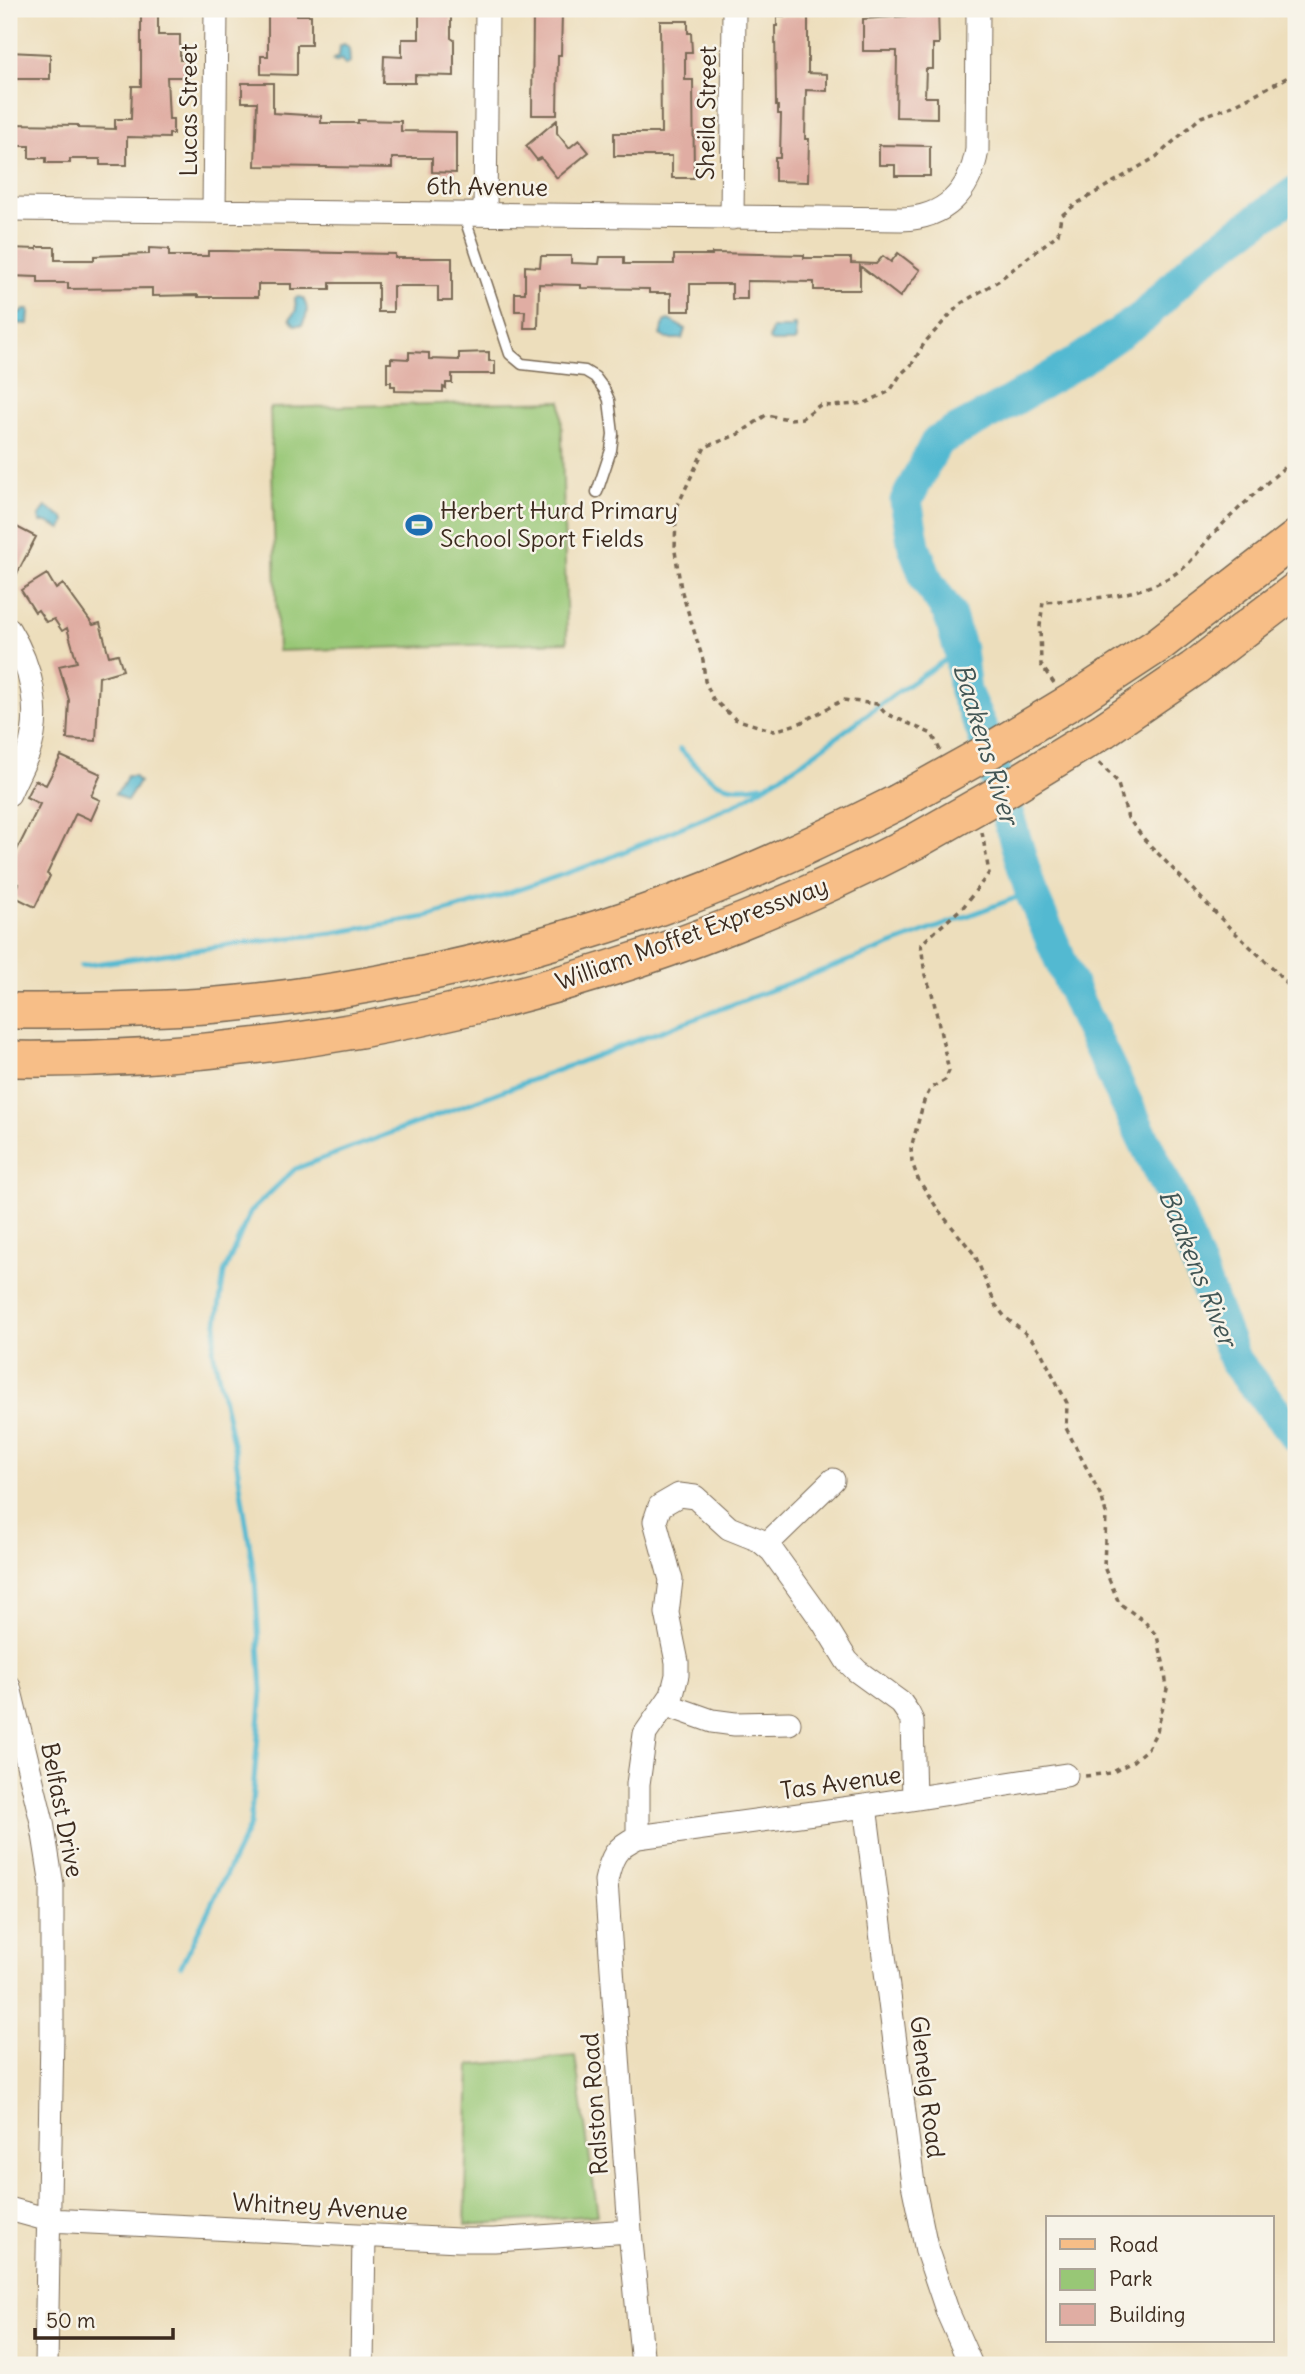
<svg xmlns="http://www.w3.org/2000/svg" width="1305" height="2374" font-family="Delius,sans-serif">
	<rect width="100%" height="100%" fill="#f7f3e8"/>
	<filter id="ink" filterUnits="userSpaceOnUse"><feTurbulence type="fractalNoise" baseFrequency=".0143" numOctaves="2"/><feDisplacementMap in="SourceGraphic" scale="14" xChannelSelector="R" yChannelSelector="G"/><feConvolveMatrix kernelMatrix="1 2 1 2 8 2 1 2 1" color-interpolation-filters="sRGB"/></filter>
	<filter id="wash" filterUnits="userSpaceOnUse"><feTurbulence type="fractalNoise" baseFrequency=".00686" numOctaves="4" result="noise"/><feDisplacementMap in="SourceGraphic" scale="28" xChannelSelector="R" yChannelSelector="G"/><feGaussianBlur stdDeviation="1.57" result="paint"/><feColorMatrix in="noise" values="0 0 0 0 0 0 0 0 0 0 0 0 0 0 0 0 0 1.4 0 .05"/><feComposite in="paint" operator="in"/></filter>
	<g filter="url(#wash)">
		<rect width="100%" height="100%" fill="#eddebc"/>
		<!-- green -->
		<path fill="#98c776" stroke="#6a784a" stroke-width="2" d="M561 401 567 642 278 651 270 408Z
			M575 2056 598 2215 465 2225 470 2065Z"/>
		<!-- water -->
		<path fill="#53b9d1" stroke="#477278" stroke-width="2" d="M344 44 349 47 350 63 345 65 341 59 336 62 333 60 339 56 340 46Z
			M299 297 303 298C309 310 308 314 302 325H295L290 319 296 310 295 298Z
			M24 310H29L28 324 9 323V312L22 313Z
			M669 320 685 329 682 339H667L660 335 665 321Z
			M792 325H795L796 340 794 342H772L769 340 772 328H791Z
			M46 507 64 518 65 523 61 529 47 522H40L39 516Z
			M127 776H134L139 782 127 801 115 794 122 787Z"/>
		<g fill="none" stroke-linecap="round" stroke-linejoin="round">
			<!-- stream -->
			<path stroke="#53b9d1" stroke-width="5" d="M680 749C708 777 718 794 761 785
				M81 966 229 945 333 933 426 917 500 896 602 861 738 803 804 761 896 693 960 650
				M181 1966 250 1825 262 1691 255 1580 235 1452 213 1350 224 1273 250 1212 295 1169 1031 892"/>
			<!-- river -->
			<path stroke="#53b9d1" stroke-width="33" d="M1296 192 1197 263 1144 316 1077 362 998 409 937 441 906 501 914 546 927 581 949 613 960 650 965 692 982 730 1031 892 1084 1015 1172 1198 1235 1361 1296 1436"/>
		</g>
		<g id="blocks">
			<!-- building -->
			<path fill="#e0ada3" d="M141 9H158V35H180V60H189V77H167L169 119H173V134H169V138L127 137V165H100V159H70V163H46V158H29V146H9V124L78 125V128L115 129V119H131L132 86H141Z
				M268 9H297V15H311V45H297V75L261 74V56H268Z
				M419 9H451V38L454 40V76L415 75V83H383L384 56 402 57V39H419Z
				M907 9H938L939 44H933V69H926L925 97H937V118L896 117 897 51H863V19L907 16Z
				M533 13H562L561 55H558L557 115H532Z
				M777 16H808V73L827 74V91L806 90 805 139H809L808 182 775 181V158H780L781 114H778V106H776L775 26H777Z
				M660 21H688V33H691L692 52H685V80H693L694 178H672V156H614V133H661Z
				M9 52 50 54V79H9Z
				M242 83H273V113L321 116V123H358V120L401 121V131L456 132V173L432 172V158H392V168L255 166 257 102H242Z
				M557 120V133L569 148 579 140 589 152 557 178 541 158 537 160 526 146Z
				M879 145 930 146V176H895V165H879Z
				M37 247H55V260H94V256L149 254V248L169 249V256H208V251H225L395 254V258H452V301H438V286H393V312H378V283H330V289H291V284H258V297H198V295L152 296V288L68 289V283H38V277L9 276V248L37 249Z
				M712 253 804 255V258H851V263L876 264 883 256 891 262 898 253 920 270 900 297 860 266V290H814V282L747 281V299H732V284H690V311H671V293H649V289L581 288V285L539 284 538 328H524L525 311H515V293H525V266L540 267 541 256H571V263L599 264 600 257H624V264H674V255H712Z
				M409 352 429 353V359L459 360V353L489 352V361H495V374H452V383H446V388L443 387V392L395 391V386H391V382H387V363H391V358L409 359Z
				M9 523 36 537 9 589Z
				M47 574 56 589 63 584 93 625 100 623 109 656 118 654 123 670 99 677 96 741 67 739 69 700 59 666 77 662 67 628 62 631 54 619 46 622 38 610 35 612 21 590Z
				M61 756 101 774 91 796 100 800 91 820 76 813 47 874 50 876 35 907 13 896 19 884 9 878V866L40 804 26 797 35 780 46 785Z"/>
		</g>
	</g>
	<g filter="url(#ink)">
		<use href="#blocks" fill-opacity="0" stroke="#796955" stroke-width="2"/>
		<g fill="none" stroke-linecap="round" stroke-linejoin="round">
			<!-- lane casing -->
			<g stroke="#796955" stroke-width="13">
				<path id="lane" d="M463 213 510 354 522 364 585 371 595 377 604 389 609 400 613 434 611 450 597 492"/>
			</g>
			<!-- street casing -->
			<g stroke="#796955" stroke-width="25">
				<path id="street" d="M9 209 901 219C945 218 970 192 977 150L978 9
					M214 211 216 9
					M485 213 487 9
					M732 218 734 9
					M9 630C31 665 43 713 28 753 22 767 15 780 9 794
					M766 1545 833 1480
					M9 1687 42 1822 52 1885V2034L46 2365
					M667 1705 712 1721 735 1724 789 1723
					M865 1806 913 2184 927 2251 948 2313 971 2365
					M638 1837V1784L645 1734 672 1695 677 1675V1662L667 1613 671 1580 655 1521 660 1506 679 1495 695 1497 729 1528 759 1540 772 1551 823 1622 847 1661 857 1671 901 1703 908 1713 912 1721 914 1798
					M9 2209 49 2220 459 2240H494L630 2231
					M362 2365 364 2236
					M643 2365 630 2231 606 1881C611 1858 615 1847 638 1837L865 1806 1066 1775"/>
			</g>
			<!-- primary casing -->
			<g stroke="#796955" stroke-width="38">
				<path id="primary" d="M1082 695 1158 645 1296 538
					M1104 730 1193 669 1296 590
					M9 1011C74 1011 139 1010 205 1006 351 995 505 961 644 913 731 883 814 844 896 803
					M9 1059C321 1063 639 986 916 841"/>
			</g>
			<!-- path -->
			<path stroke="#796955" stroke-width="3.5" stroke-dasharray="5 5" stroke-linecap="butt" d="M1054 683 1041 665 1040 626 1043 602C1089 599 1144 598 1182 569 1194 560 1203 544 1214 533 1240 506 1268 482 1296 457
				M940 750 932 734 885 713 877 704 843 700 800 723 774 731 735 719 713 699 705 681 703 660 681 589 675 551 676 509 705 447 739 434 766 415 789 419 802 418 820 405 834 406 865 403 890 391 901 374 912 364 925 342 960 304 998 281 1058 234 1061 216 1076 204 1156 157 1201 117 1232 106 1296 73
				M1099 763 1117 781 1128 818 1144 839 1229 927 1275 970 1296 995
				M982 832 989 873 964 906 921 944 925 975 932 993 949 1071 945 1080 931 1088 924 1101 911 1148 912 1162 918 1179 939 1211 975 1255 995 1304 1005 1317 1030 1337 1041 1352 1067 1403 1066 1428 1102 1498 1106 1514 1104 1567 1119 1603 1144 1621 1157 1636 1164 1666 1167 1689 1157 1731 1148 1748 1132 1762 1111 1773 1085 1776"/>
			<!-- lane -->
			<use href="#lane" stroke="#fff" stroke-width="10"/>
			<!-- street -->
			<use href="#street" stroke="#fff" stroke-width="23"/>
			<!-- primary -->
			<use href="#primary" stroke="#f7be87" stroke-width="35"/>
			<!-- primary-bridge casing -->
			<g stroke="#796955" stroke-width="38" stroke-linecap="butt">
				<path id="primary-bridge" d="M896 803 991 750 1082 695
					M916 841 1009 788 1104 730"/>
			</g>
			<!-- primary-bridge -->
			<use href="#primary-bridge" stroke="#f7be87" stroke-width="35"/>
		</g>
	</g>
	<!-- icons -->
	<defs>
		<g id="stadium-bare" transform="scale(2.1)"><path d="M0-5a6.5 5 0 1 0 0 10a6.5 5 0 1 0 0-10ZM-3.5-1.8h7v3.6h-7Z" fill="#1f6fb2" stroke="#f7f3e8" stroke-width="2.5" paint-order="stroke"/></g>
	</defs>
	<g fill-rule="evenodd">
		<use href="#stadium-bare" x="419" y="525"/>
	</g>
	<g text-anchor="middle" stroke-width="5" stroke-linejoin="round" paint-order="stroke">
		<!-- street labels -->
		<g font-size="24" fill="#3b2a1e" stroke="#f7f3e8">
			<text transform="translate(189 110) rotate(-90)" y="8">Lucas Street</text>
			<text transform="translate(707 113) rotate(-89)" y="8">Sheila Street</text>
			<text transform="translate(487 187) rotate(1)" y="8">6th Avenue</text>
			<text transform="translate(692 934) rotate(-20)" y="8">William Moffet Expressway</text>
			<text transform="translate(841 1783) rotate(-8)" y="8">Tas Avenue</text>
			<text transform="translate(62 1810) rotate(79)" y="8">Belfast Drive</text>
			<text transform="translate(927 2087) rotate(83)" y="8">Glenelg Road</text>
			<text transform="translate(595 2104) rotate(-94)" y="8">Ralston Road</text>
			<text transform="translate(320 2207) rotate(3)" y="8">Whitney Avenue</text>
		</g>
		<!-- poi labels -->
		<g font-size="24" fill="#3b2a1e" stroke="#f7f3e8" text-anchor="start">
			<text x="440" y="519">Herbert Hurd Primary<tspan x="440" dy="28">School Sport Fields</tspan></text>
		</g>
		<!-- water labels -->
		<g font-size="26" font-style="italic" fill="#425554" stroke="#f7f3e8">
			<text transform="translate(986 744) rotate(73)" y="9">Baakens River</text>
			<text transform="translate(1198 1268) rotate(68)" y="9">Baakens River</text>
		</g>
	</g>
	<!-- margin -->
	<rect width="1305" height="2374" fill="none" stroke="#f7f3e8" stroke-width="35"/>
	<!-- legend -->
	<rect x="1046" y="2216" width="228" height="126" fill="#f7f3e8" stroke="#aca397" stroke-width="2"/>
	<rect x="1060" y="2239" width="35" height="10" fill="#f7be87" stroke="#aca397" stroke-width="2"/>
	<text x="1109" y="2252" font-size="21" fill="#3b2a1e">Road</text>
	<rect x="1060" y="2269" width="35" height="21" fill="#98c776" stroke="#aca397" stroke-width="2"/>
	<text x="1109" y="2286" font-size="21" fill="#3b2a1e">Park</text>
	<rect x="1060" y="2304" width="35" height="21" fill="#e0ada3" stroke="#aca397" stroke-width="2"/>
	<text x="1109" y="2322" font-size="21" fill="#3b2a1e">Building</text>
	<!-- scale -->
	<path d="M35 2328v10h138v-10" fill="none" stroke="#3b2a1e" stroke-width="3.5"/>
	<text x="46" y="2328" font-size="21" fill="#3b2a1e" stroke="#f7f3e8" stroke-width="5" paint-order="stroke">50 m</text>
</svg>
